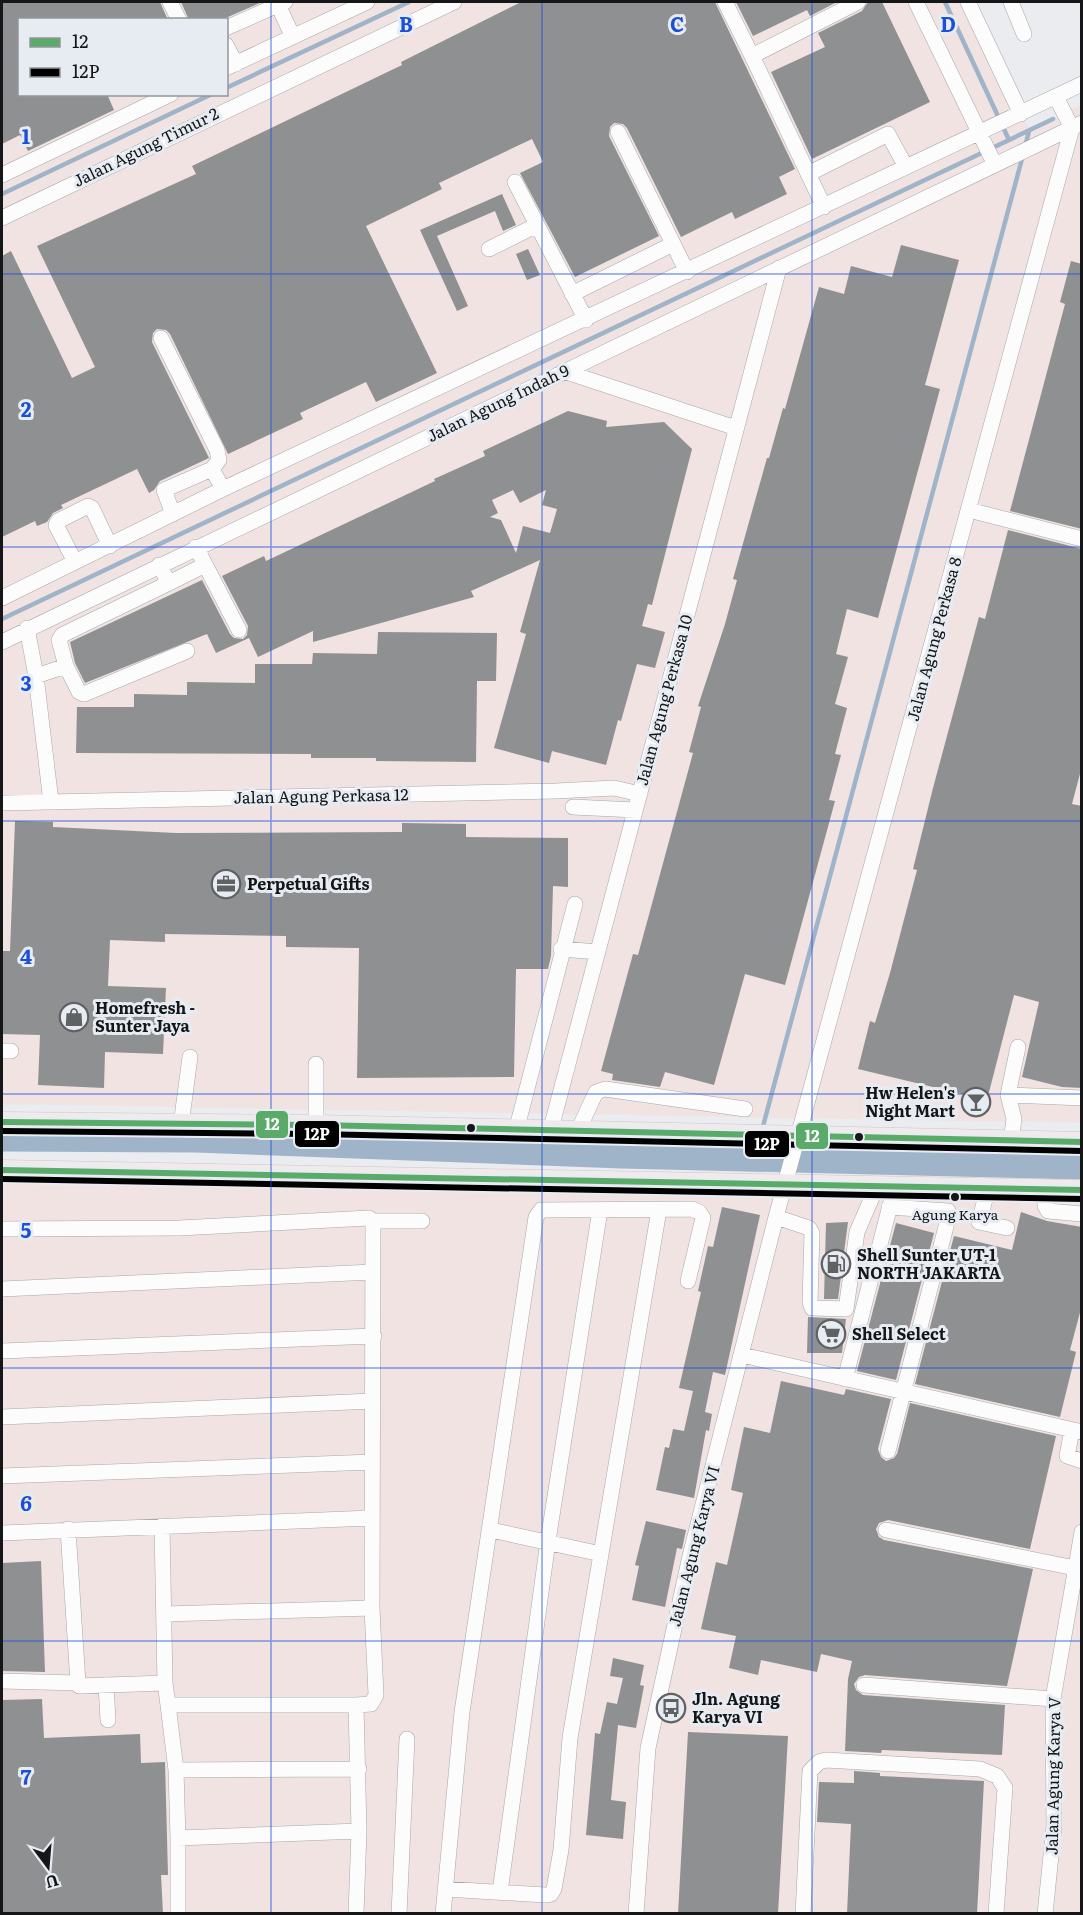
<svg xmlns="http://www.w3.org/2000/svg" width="1083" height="1915" font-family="Literata,serif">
	<rect width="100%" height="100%" fill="#eaecef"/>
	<!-- industrial -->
	<path fill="#f0e3e1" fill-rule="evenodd" d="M2 2H968L1029 130 1081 105V1123L2 1104ZM20 20H226V94H20Z
		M2 1179 772 1193 1081 1204V1913L2 1914Z"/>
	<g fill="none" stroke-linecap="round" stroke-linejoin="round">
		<!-- stream -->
		<path stroke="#9fb4c8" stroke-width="4.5" d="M945 2 1009 140
			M226 88 409 2
			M1025 147 1029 131
			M2 194 212 94
			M2 619 1053 119
			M762 1130 1023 155
			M755 1158 759 1141"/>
		<!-- river -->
		<path stroke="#9fb4c8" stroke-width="27" d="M2 1138 196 1139 622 1155 1082 1166"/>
	</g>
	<!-- building -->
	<path fill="#8f9092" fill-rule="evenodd" d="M2 2H160L168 20H20V94H107L114 110 28 151 20 135 2 144Z
		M181 2H262L221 20H189Z
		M521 2H715L795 169 779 177 787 194 735 219 732 212 681 237 627 128 623 124 614 123 610 127 609 136 659 236 575 277 520 173 543 162 532 139 439 183 442 189 366 226 437 373 376 402 366 382 300 413 303 419 228 454 170 334 166 330 157 329 153 333 152 342 209 458 160 481 154 490 149 493 137 469 61 505 63 508 53 513 47 522 37 526 35 521 2 537V256L11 251 72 378 95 367 37 246 196 174 192 166 402 65 401 62Z
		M736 2H837L810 16 807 10 753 36Z
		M868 2H882L930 102 812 159 771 72 825 47 818 33 862 11Z
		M502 194 516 225 503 231 495 211 437 236 468 306 457 311 420 230Z
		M901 245 959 260 925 385 940 389 878 618 847 609 836 654 848 657 835 704 847 708 835 754 841 755 829 800 835 801 785 985 745 974 714 1085 665 1072 660 1087 612 1080 613 1074 601 1071 633 954 638 955 693 753 689 752 701 707 698 706 725 624 737 580 733 579 767 458H769L783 408 785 409 819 287 844 294 851 266 892 277Z
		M528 249 540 275 527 280 516 254Z
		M1071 261 1082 264V529L1010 511 1065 304 1060 302Z
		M568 411 607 421 606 427 664 422 692 449 652 605 648 604 642 626 665 632 655 668 637 664 621 721 618 720 606 765 552 751 549 763 494 748 526 634 520 632 540 560 471 591 474 597 313 642V631L258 657 249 638 216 653 207 634 85 683 75 663 70 642 202 580 230 634 234 638 243 639 247 635 248 626 222 576 264 556 266 561 435 481 434 479 485 456 483 451ZM513 490 520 503 546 490 542 505 557 509 550 533 523 526 516 553 501 520 490 517 498 513 492 500Z
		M1008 530 1082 549V766L1072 804 1082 806V1088L1062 1087 1022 1077 1039 1002 1014 995 987 1100 858 1069 870 1021 875 1023 890 973 917 870 913 869 933 788 979 617 985 619Z
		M378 632 497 633 496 681H477L476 762 376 761V758H311V754L76 753 77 707H134V694L187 695V682L255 683V664H312L313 653 377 654Z
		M15 821 53 822V827L176 833 402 832V823L466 824V837L568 838V887L553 886 551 956 548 969H516L514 1077 357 1078 359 948 286 947V936L165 934V942L110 940 108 986 166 988 163 1054 105 1052 104 1088 38 1085 40 1035 2 1034V951H10Z
		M722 1207 760 1215 725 1375 713 1372 705 1412 712 1414 709 1431 706 1430 694 1498 656 1490 665 1447 669 1448 673 1429 684 1431 693 1391 679 1388 701 1292 698 1291 708 1246 713 1247Z
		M1021 1212 1047 1221 1082 1227V1305L1070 1350 1076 1352 1060 1417 915 1384 954 1236 1012 1250Z
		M848 1222 838 1299H824L826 1223Z
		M896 1223 934 1233 896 1380 857 1371Z
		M808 1317 846 1319 842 1353H807Z
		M781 1381 844 1395 846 1389 891 1399 878 1449 881 1457 886 1461 894 1458 897 1454 910 1403 1056 1436 1030 1549 888 1520 879 1523 876 1529 879 1537 884 1540 1033 1569 1007 1686 865 1675 859 1677 854 1684 856 1690 863 1695 1005 1705 1002 1755 882 1750 881 1753 845 1751 848 1679 852 1661 821 1654 817 1672 761 1660 758 1675 729 1668 736 1636 701 1629 716 1562 727 1565 743 1493 731 1490 744 1427 770 1433Z
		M646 1521 686 1530 682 1549 677 1548 665 1607 632 1600 639 1566 635 1565Z
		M41 1561 45 1672 2 1671V1563Z
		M613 1658 644 1665 640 1685 644 1686 636 1728 618 1725 611 1800 626 1802 623 1839 586 1835 595 1733 600 1734 607 1702 617 1704 623 1678 610 1676Z
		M42 1699 44 1738 140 1734 141 1763 165 1762 168 1875H161L163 1914H2V1700Z
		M688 1732 788 1736 778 1914H678Z
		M854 1771 880 1773V1776L984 1781 977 1914H847L851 1824 817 1822 819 1782 854 1783Z"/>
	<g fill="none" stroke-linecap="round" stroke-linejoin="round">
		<!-- minor casing -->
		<g stroke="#a6a8aa" stroke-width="16">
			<path id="minor" d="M170 2 179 20
				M285 2 278 5 293 37
				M725 2 752 56
				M916 2 995 165
				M968 2 1021 114
				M1011 2 1024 34
				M226 28 278 5
				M226 45 236 64
				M226 68 367 2
				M618 132 687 272
				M808 174 888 134 906 167
				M2 175 171 94
				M515 182 586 320
				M824 207 752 56 858 2
				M2 218 454 2
				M489 249 537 225
				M572 294 673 244
				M161 338 217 450 219 460 212 469 223 489
				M563 371 736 428
				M969 510 1082 539
				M173 514 164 490 212 469
				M196 547 239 630
				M75 562 56 525 58 521 88 506 92 508 110 546
				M169 583 205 565
				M2 598 223 489 1082 84
				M27 628 36 676 51 802
				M2 642 1082 123
				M66 666 79 692 84 694 187 651
				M36 676 66 666 59 640 62 635 169 583 159 565
				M2 803 556 791 614 788 640 794
				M573 807 635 810
				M561 949 598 952
				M2 1051H11
				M1008 1095 1082 1098
				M181 1125 190 1057
				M316 1125V1064
				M516 1131 575 904
				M550 1132 779 268
				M577 1133 596 1092 605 1089 745 1109
				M1011 1141 1014 1119 1008 1095 1018 1047
				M988 1188 979 1222 1007 1228
				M1048 1189 1045 1206 1048 1211 1082 1214
				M776 1217 809 1228 812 1233 810 1302 812 1308 846 1309 857 1232 877 1186
				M2 1229 179 1228 369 1218 373 1221H422
				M2 1289 373 1272
				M2 1351 374 1336
				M742 1355 1082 1432
				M845 1379 892 1198
				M2 1417 373 1401
				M1072 1430 1067 1456 1082 1461
				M888 1451 949 1215 948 1211 889 1207
				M2 1476 372 1462
				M162 1526 165 1683 168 1705H356L371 1704 376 1695 372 1608 373 1221
				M68 1529 78 1683
				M491 1530 601 1554
				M886 1530 1075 1568
				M2 1533 371 1518
				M165 1614 372 1608
				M2 1681 78 1683 79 1686 165 1683
				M106 1685 108 1720
				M864 1685 1053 1699
				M168 1705 176 1770 178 1838 359 1831
				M356 1705 359 1831 356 1914
				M176 1770 359 1769
				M178 1838V1914
				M445 1889 545 1895 551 1894 554 1889 561 1850 570 1738 659 1210
				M500 1892 548 1541 600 1210
				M399 1914 407 1739
				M443 1914 462 1712 536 1217 541 1210 692 1209 699 1212 703 1218 688 1281
				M636 1914 648 1748 690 1556 776 1217 1072 128 1056 97
				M803 1914 810 1771 819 1762 826 1760 980 1769 997 1776 1005 1788 996 1914
				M1045 1914 1054 1826 1053 1699 1082 1532"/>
		</g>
		<!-- major casing -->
		<g stroke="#c9c9cb" stroke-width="21">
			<path id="major" d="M2 1122 316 1125 1082 1142
				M2 1170 1082 1190"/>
		</g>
		<!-- minor -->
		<use href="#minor" stroke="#fcfcfd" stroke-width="15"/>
		<!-- major -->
		<use href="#major" stroke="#f0eaec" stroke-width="20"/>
		<!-- bus-1 casing -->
		<g stroke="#e7ecf2" stroke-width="10">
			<path id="bus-1" d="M2 1122 316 1125 1082 1142
				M2 1170 1082 1190"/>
		</g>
		<!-- bus-2 casing -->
		<g stroke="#e7ecf2" stroke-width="10">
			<path id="bus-2" d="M2 1131 316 1134 1082 1151
				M2 1179 1082 1199"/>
		</g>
		<!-- bus-1 -->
		<use href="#bus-1" stroke="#5aaa69" stroke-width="6"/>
		<!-- bus-2 -->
		<use href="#bus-2" stroke="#010101" stroke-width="6"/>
	</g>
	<!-- grid -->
	<path fill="none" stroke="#1d4ed8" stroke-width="1.5" stroke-opacity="0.55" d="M271 2V1914M542 2V1914M812 2V1914M2 274H1082M2 547H1082M2 821H1082M2 1094H1082M2 1368H1082M2 1641H1082"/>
	<!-- icons -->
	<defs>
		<g id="office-ring" transform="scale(1.5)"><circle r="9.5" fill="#e7ecf2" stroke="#5f6163" stroke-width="1.5"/><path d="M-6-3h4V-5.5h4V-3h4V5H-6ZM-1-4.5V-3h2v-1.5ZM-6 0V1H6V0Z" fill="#5f6163"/></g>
		<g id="shop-ring" transform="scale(1.5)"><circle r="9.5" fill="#e7ecf2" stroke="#5f6163" stroke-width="1.5"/><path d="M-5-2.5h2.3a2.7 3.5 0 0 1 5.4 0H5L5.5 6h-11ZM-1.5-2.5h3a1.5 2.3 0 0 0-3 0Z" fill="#5f6163"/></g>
		<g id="bar-ring" transform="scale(1.5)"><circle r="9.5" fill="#e7ecf2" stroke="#5f6163" stroke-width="1.5"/><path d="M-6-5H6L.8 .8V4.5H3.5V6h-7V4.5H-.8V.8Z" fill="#5f6163"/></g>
		<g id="fuel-ring" transform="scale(1.5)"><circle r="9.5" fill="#e7ecf2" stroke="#5f6163" stroke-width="1.5"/><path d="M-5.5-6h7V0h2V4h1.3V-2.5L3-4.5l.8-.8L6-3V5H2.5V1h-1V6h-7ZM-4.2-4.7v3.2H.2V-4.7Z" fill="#5f6163"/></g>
		<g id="supermarket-ring" transform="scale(1.5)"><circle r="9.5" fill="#e7ecf2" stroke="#5f6163" stroke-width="1.5"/><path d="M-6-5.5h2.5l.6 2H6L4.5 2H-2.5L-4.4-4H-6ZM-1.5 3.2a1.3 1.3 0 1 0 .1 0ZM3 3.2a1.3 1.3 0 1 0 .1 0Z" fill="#5f6163"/></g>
		<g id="bus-ring" transform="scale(1.5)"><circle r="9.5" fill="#e7ecf2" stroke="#5f6163" stroke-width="1.5"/><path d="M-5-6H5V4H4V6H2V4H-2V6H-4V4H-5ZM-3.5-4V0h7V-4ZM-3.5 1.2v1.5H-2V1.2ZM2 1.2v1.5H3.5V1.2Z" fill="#5f6163"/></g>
	</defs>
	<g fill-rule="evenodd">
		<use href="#office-ring" x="226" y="884"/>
		<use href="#shop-ring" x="74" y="1017"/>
		<use href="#bar-ring" x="976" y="1102"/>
		<use href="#fuel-ring" x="836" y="1264"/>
		<use href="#supermarket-ring" x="831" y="1334"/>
		<use href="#bus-ring" x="671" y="1708"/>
	</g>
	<!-- markers -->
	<g fill="#141618" stroke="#e7ecf2" stroke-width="2">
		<circle cx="471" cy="1128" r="5"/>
		<circle cx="859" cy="1137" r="5"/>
		<circle cx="955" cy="1197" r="5"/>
	</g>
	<g text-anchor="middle" stroke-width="6" stroke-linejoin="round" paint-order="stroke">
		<!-- bus labels -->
		<g font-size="14" fill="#141618" stroke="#e7ecf2">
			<text x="955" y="1220">Agung Karya</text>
		</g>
		<!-- street labels -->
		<g font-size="16" fill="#141618" stroke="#e7ecf2">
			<text transform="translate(146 147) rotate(-26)" y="6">Jalan Agung Timur 2</text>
			<text transform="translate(498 403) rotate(-26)" y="6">Jalan Agung Indah 9</text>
			<text transform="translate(934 639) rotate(-75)" y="6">Jalan Agung Perkasa 8</text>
			<text transform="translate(664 700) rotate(-75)" y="6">Jalan Agung Perkasa 10</text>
			<text transform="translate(321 796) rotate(-1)" y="6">Jalan Agung Perkasa 12</text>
			<text transform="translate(694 1546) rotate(-76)" y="6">Jalan Agung Karya VI</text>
			<text transform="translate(1053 1776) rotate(-89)" y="6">Jalan Agung Karya V</text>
		</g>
		<!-- poi labels -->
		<g font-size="16" font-weight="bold" fill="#141618" stroke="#e7ecf2" text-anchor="start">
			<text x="247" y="890">Perpetual Gifts</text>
			<text x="95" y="1014">Homefresh -<tspan x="95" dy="18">Sunter Jaya</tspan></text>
			<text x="955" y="1099" text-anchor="end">Hw Helen's<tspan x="955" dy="18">Night Mart</tspan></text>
			<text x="857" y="1261">Shell Sunter UT-1<tspan x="857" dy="18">NORTH JAKARTA</tspan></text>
			<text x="852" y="1340">Shell Select</text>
			<text x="692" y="1705">Jln. Agung<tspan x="692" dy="18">Karya VI</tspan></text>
		</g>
	</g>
	<g font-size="20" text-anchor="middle" font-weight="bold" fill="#1d4ed8" stroke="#e7ecf2" stroke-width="6" stroke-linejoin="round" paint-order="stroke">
		<text x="406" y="32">B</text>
		<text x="677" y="32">C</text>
		<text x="948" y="32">D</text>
		<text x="26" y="144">1</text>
		<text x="26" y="417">2</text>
		<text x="26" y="691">3</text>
		<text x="26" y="964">4</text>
		<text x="26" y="1238">5</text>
		<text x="26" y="1511">6</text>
		<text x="26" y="1785">7</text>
	</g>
	<g stroke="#e7ecf2" stroke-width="2">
		<rect x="255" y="1110" width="34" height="29" rx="6" fill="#5aaa69"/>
		<rect x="294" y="1120" width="46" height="28" rx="6" fill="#010101"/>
		<rect x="795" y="1122" width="34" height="28" rx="6" fill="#5aaa69"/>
		<rect x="744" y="1130" width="46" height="28" rx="6" fill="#010101"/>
	</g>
	<g font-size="16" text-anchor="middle" font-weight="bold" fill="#fff">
		<text x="272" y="1130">12</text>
		<text x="317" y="1140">12P</text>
		<text x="812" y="1142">12</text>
		<text x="767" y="1150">12P</text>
	</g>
	<!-- border -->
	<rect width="1083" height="1915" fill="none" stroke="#141618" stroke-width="6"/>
	<!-- legend -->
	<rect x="18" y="18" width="210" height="78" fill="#e7ecf2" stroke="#93969b" stroke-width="1.5"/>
	<rect x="30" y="38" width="30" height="9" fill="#5aaa69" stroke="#93969b" stroke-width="1.5"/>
	<text x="72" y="48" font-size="18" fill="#141618">12</text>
	<rect x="30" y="68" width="30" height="9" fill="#010101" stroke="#93969b" stroke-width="1.5"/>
	<text x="72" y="78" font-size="18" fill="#141618">12P</text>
	<!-- north arrow -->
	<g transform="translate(48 1867) rotate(164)" stroke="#e7ecf2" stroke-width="4.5" paint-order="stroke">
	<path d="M0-4.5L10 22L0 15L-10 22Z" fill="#141618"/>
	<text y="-9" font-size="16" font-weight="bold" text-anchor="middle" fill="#141618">U</text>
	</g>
</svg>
